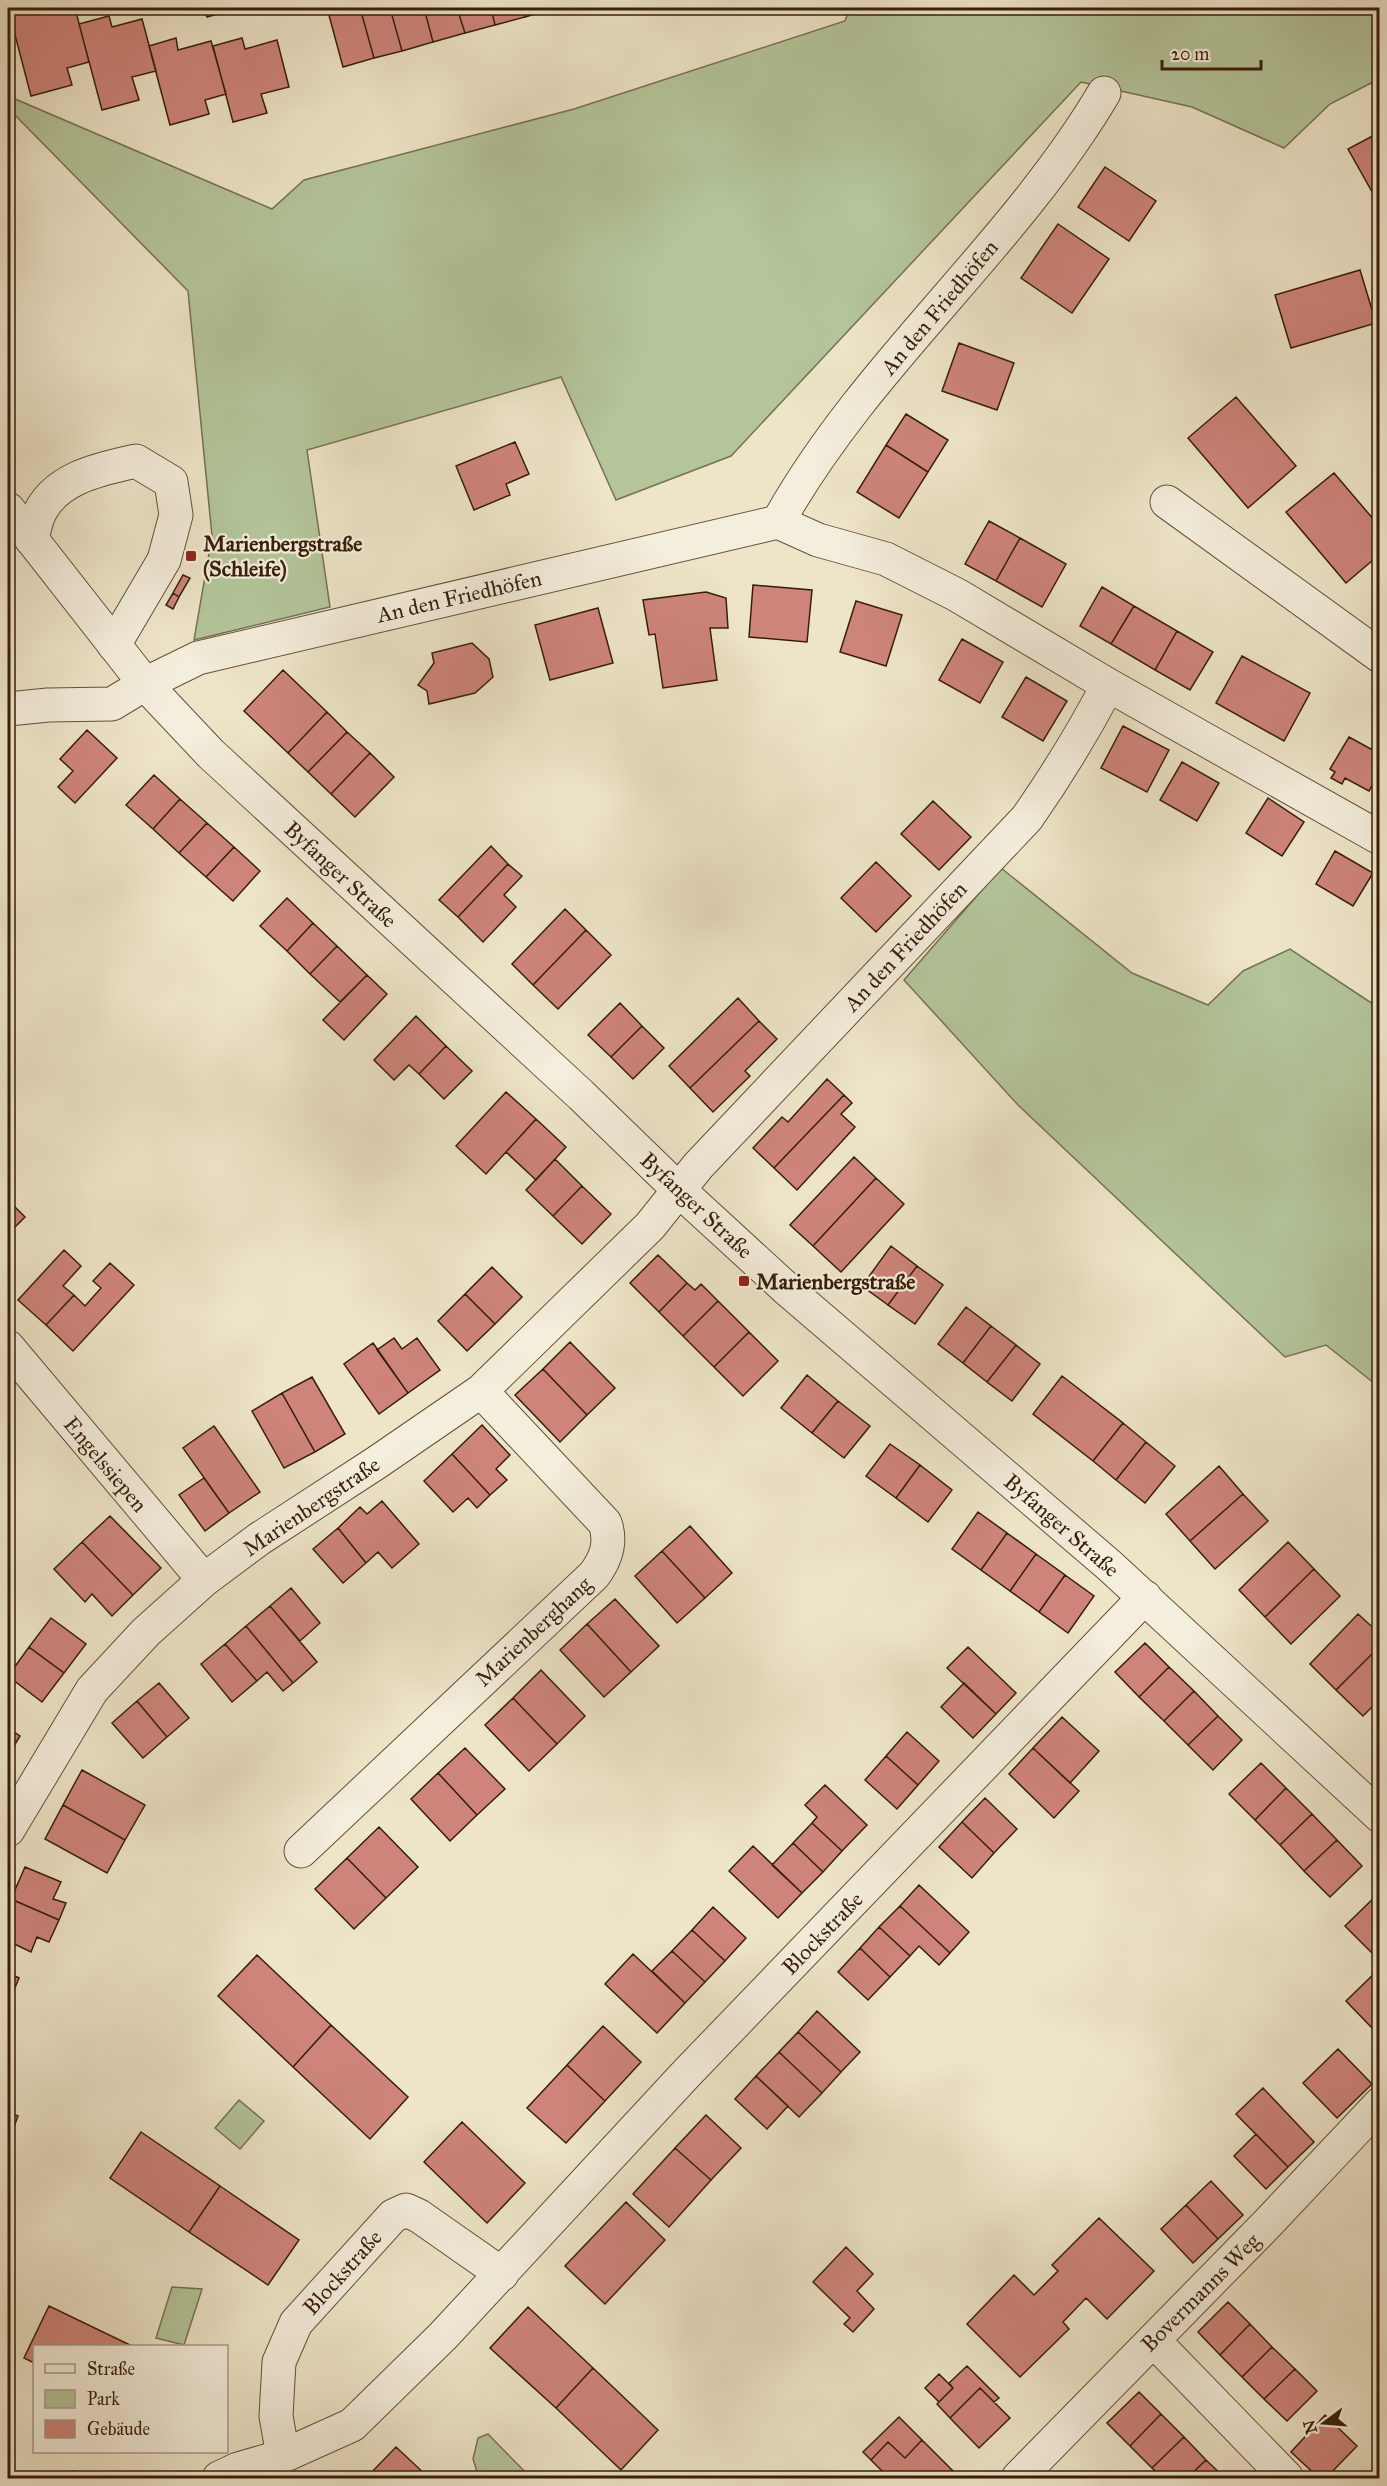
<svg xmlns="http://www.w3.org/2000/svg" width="1387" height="2486" font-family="'IM FELL Great Primer',serif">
	<rect width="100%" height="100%" fill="#eee5c9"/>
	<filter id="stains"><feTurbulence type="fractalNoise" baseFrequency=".00333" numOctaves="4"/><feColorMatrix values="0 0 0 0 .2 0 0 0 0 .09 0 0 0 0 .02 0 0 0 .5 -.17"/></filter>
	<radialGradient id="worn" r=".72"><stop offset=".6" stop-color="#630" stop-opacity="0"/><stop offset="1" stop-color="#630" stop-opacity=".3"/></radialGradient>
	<!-- green -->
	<path fill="#b4c59a" stroke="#767252" stroke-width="1.5" d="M850 8H1379V79L1330 104 1284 148 1192 107 1081 82 731 456 616 500 561 377 307 450 330 607 194 640 212 536 188 291 8 108V96L272 209 304 180 574 109 845 21Z
		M1001 868 1132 973 1208 1005 1243 971 1290 949 1379 1008V1387L1326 1345 1285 1357 1018 1105 904 980Z
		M239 2100 264 2121 240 2149 215 2128Z
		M172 2287 202 2289 184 2345 156 2338Z
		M488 2434 531 2478H479L473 2459 478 2438Z"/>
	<!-- building -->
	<path fill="#ce847a" stroke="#371e0a" stroke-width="1.5" d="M8 8H75L89 62 67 68 72 85 31 96Z
		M204 8H239L207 17Z
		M327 8H360L374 58 343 67Z
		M360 8H390L402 51 374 58Z
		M390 8H424L433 42 402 51Z
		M424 8H457L465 33 433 42Z
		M457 8H491L495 25 465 33Z
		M491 8H523L525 17 495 25Z
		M523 8H555L525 17Z
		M109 16 112 27 142 19 156 71 132 77 139 100 102 110 79 24Z
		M176 38 178 50 211 41 226 94 205 100 209 114 170 125 149 46Z
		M242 38 245 49 277 40 289 87 261 94 267 113 233 122 213 46Z
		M1380 132V206L1348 149Z
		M1105 167 1156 201 1129 241 1078 207Z
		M1058 224 1109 259 1072 313 1021 278Z
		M1360 270 1376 323 1291 348 1275 295Z
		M959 343 1014 363 997 410 942 391Z
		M1236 397 1296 466 1248 508 1188 438Z
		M906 414 948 440 928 472 886 445Z
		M515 442 529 474 506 484 510 495 474 510 456 466Z
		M886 445 928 472 899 518 857 492Z
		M1334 473 1380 527V554L1346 583 1286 512Z
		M989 521 1020 538 996 581 965 564Z
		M1020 538 1066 564 1042 607 996 581Z
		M183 575 190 578 179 597 173 593Z
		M753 585 812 590 807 642 749 637Z
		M1102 587 1134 606 1111 644 1080 626Z
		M706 592 726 598 728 628H710L717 680 663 688 655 634 649 635 643 600Z
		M173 593 179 597 173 609 166 605Z
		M856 601 902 615 886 666 840 652Z
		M1134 606 1177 631 1155 670 1111 644Z
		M8 607 14 670H8Z
		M598 608 613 663 550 680 535 625Z
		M1177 631 1213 652 1190 690 1155 670Z
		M962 639 1003 662 980 703 939 680Z
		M472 643 489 659 493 677 475 693 429 704 427 691 418 685 434 663 432 653Z
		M1242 656 1310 693 1284 741 1216 703Z
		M283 670 327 712 288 753 244 711Z
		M1026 677 1067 701 1043 741 1002 717Z
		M327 712 347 732 308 772 288 753Z
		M1123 726 1169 750 1147 792 1101 768Z
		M87 730 117 758 75 803 58 787 73 771 60 759Z
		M347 732 370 753 331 794 308 772Z
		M1349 737 1380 754V772L1369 791 1345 778 1342 784 1331 778 1335 772 1330 769Z
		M370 753 394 777 355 817 331 794Z
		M1182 762 1219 783 1197 821 1160 800Z
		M154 775 180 799 153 829 126 805Z
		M1268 798 1304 822 1282 856 1246 833Z
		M180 799 207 823 179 853 153 829Z
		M933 801 971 837 939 870 901 834Z
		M207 823 234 847 206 877 179 853Z
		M491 846 508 864 458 917 439 900Z
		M234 847 260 871 233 901 206 877Z
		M1335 851 1373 873 1353 906 1316 884Z
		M876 862 911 896 876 932 841 898Z
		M508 864 522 876 504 895 516 907 483 942 458 917Z
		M287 898 313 923 287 951 260 926Z
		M565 909 586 930 533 985 512 964Z
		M313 923 337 946 310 974 287 951Z
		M586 930 611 955 558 1009 533 985Z
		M337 946 367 975 340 1002 310 974Z
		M367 975 387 994 344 1040 323 1020Z
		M738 998 759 1021 690 1088 669 1066Z
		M620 1003 642 1026 611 1057 588 1035Z
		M416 1016 446 1046 419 1074 409 1065 394 1080 374 1060Z
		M759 1021 777 1039 745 1071 750 1076 713 1112 690 1088Z
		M642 1026 664 1048 633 1079 611 1057Z
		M446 1046 472 1071 444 1099 419 1074Z
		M827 1079 844 1095 774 1168 753 1148 782 1117 788 1122Z
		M506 1092 536 1119 486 1174 456 1146Z
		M844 1095 852 1103 841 1114 855 1127 797 1190 774 1168Z
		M536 1119 566 1147 536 1180 506 1152Z
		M854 1157 876 1178 813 1246 790 1225Z
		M555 1159 582 1186 553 1216 526 1190Z
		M876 1178 904 1204 841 1272 813 1246Z
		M582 1186 611 1214 582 1244 553 1216Z
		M8 1200 25 1217 8 1234Z
		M891 1246 917 1266 888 1305 862 1286Z
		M64 1250 81 1266 63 1286 74 1295 46 1325 18 1300Z
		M658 1255 687 1283 659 1312 630 1283Z
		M110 1263 134 1285 73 1351 46 1325 74 1295 85 1306 101 1288 93 1281Z
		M917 1266 943 1285 915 1324 888 1305Z
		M492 1267 522 1297 495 1324 465 1294Z
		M687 1283 695 1290 701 1284 718 1301 683 1336 659 1312Z
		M465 1294 495 1324 467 1351 438 1321Z
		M718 1301 749 1332 714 1367 683 1336Z
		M966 1307 991 1326 963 1363 938 1344Z
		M991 1326 1016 1345 987 1382 963 1363Z
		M749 1332 778 1361 743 1396 714 1367Z
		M394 1338 402 1349 417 1338 440 1370 408 1393 377 1350Z
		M570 1342 615 1388 587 1415 543 1369Z
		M373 1343 408 1393 379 1414 344 1364Z
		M1016 1345 1040 1364 1012 1401 987 1382Z
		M543 1369 587 1415 560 1442 515 1395Z
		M807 1375 838 1401 812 1433 781 1408Z
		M1062 1376 1123 1423 1093 1461 1033 1414Z
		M312 1377 345 1434 315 1452 282 1393Z
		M282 1393 315 1452 284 1468 252 1411Z
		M838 1401 870 1426 844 1458 812 1433Z
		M1123 1423 1146 1442 1116 1480 1093 1461Z
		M482 1425 510 1455 496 1469 507 1480 490 1495 452 1454Z
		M214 1426 260 1492 229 1513 183 1448Z
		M1146 1442 1175 1466 1145 1503 1116 1480Z
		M890 1444 920 1465 896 1498 866 1476Z
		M452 1454 490 1495 477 1508 468 1498 453 1512 424 1481Z
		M920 1465 952 1490 928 1522 896 1498Z
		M1219 1466 1243 1494 1190 1541 1166 1514Z
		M204 1478 229 1513 205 1531 179 1495Z
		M1243 1494 1268 1521 1215 1569 1190 1541Z
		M382 1501 419 1544 392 1568 378 1552 366 1563 338 1528 360 1507 367 1514Z
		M978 1512 1007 1533 981 1570 952 1549Z
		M110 1516 161 1568 133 1595 82 1542Z
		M690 1526 732 1573 705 1598 662 1551Z
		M338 1528 366 1563 343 1583 313 1549Z
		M1007 1533 1036 1554 1010 1591 981 1570Z
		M82 1542 133 1595 112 1616 92 1594 85 1602 54 1569Z
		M1288 1542 1314 1569 1265 1617 1239 1590Z
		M662 1551 705 1598 677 1623 635 1576Z
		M1036 1554 1065 1575 1039 1612 1010 1591Z
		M1314 1569 1340 1596 1291 1644 1265 1617Z
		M1065 1575 1094 1596 1068 1633 1039 1612Z
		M291 1588 320 1623 300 1641 270 1606Z
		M615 1599 659 1646 631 1672 587 1624Z
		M270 1606 317 1662 293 1683 246 1626Z
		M1358 1614 1380 1634V1646L1336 1690 1310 1664Z
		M51 1618 86 1644 64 1673 29 1647Z
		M587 1624 631 1672 604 1697 560 1650Z
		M246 1626 293 1683 283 1691 267 1672 257 1681 225 1644Z
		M1145 1643 1169 1667 1139 1697 1115 1672Z
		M225 1644 257 1681 232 1702 201 1664Z
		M1380 1646V1699L1363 1716 1336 1690Z
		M29 1647 64 1673 42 1702 8 1676Z
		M968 1647 1016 1693 996 1714 947 1668Z
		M1169 1667 1194 1691 1164 1721 1139 1697Z
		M541 1670 585 1716 557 1744 513 1698Z
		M159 1683 189 1718 167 1737 137 1701Z
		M964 1683 996 1714 973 1738 941 1707Z
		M1194 1691 1218 1716 1188 1745 1164 1721Z
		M513 1698 557 1744 529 1771 485 1725Z
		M137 1701 167 1737 143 1758 112 1723Z
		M1218 1716 1242 1740 1213 1770 1188 1745Z
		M1062 1717 1099 1751 1070 1783 1033 1748Z
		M8 1728 20 1736 8 1756Z
		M907 1732 939 1761 918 1785 886 1756Z
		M465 1748 505 1789 477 1815 438 1773Z
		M1033 1748 1079 1791 1054 1818 1009 1774Z
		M886 1756 918 1785 897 1809 865 1780Z
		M1261 1763 1286 1788 1255 1820 1229 1794Z
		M82 1770 145 1805 125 1840 63 1805Z
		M438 1773 477 1815 450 1841 411 1799Z
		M825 1785 867 1825 842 1851 812 1823 817 1817 805 1805Z
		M1286 1788 1312 1814 1280 1845 1255 1820Z
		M985 1798 1017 1829 994 1853 962 1822Z
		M63 1805 125 1840 107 1873 45 1839Z
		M1312 1814 1337 1840 1304 1871 1280 1845Z
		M962 1822 994 1853 972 1878 939 1847Z
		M812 1823 842 1851 823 1872 793 1843Z
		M379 1827 418 1867 386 1898 347 1858Z
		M1337 1840 1362 1866 1330 1897 1304 1871Z
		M793 1843 823 1872 802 1893 772 1865Z
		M753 1846 802 1893 778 1918 729 1871Z
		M347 1858 386 1898 354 1929 315 1889Z
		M25 1867 61 1882 53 1899 66 1903 59 1920 11 1899Z
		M919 1885 969 1932 950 1953 900 1906Z
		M1380 1892V1961L1345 1926Z
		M11 1899 59 1920 49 1942 37 1937 31 1952 8 1941V1907Z
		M900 1906 950 1953 939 1965 919 1946 910 1956 879 1927Z
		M713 1907 746 1938 725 1961 692 1930Z
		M879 1927 910 1956 890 1977 860 1948Z
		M692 1930 725 1961 705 1982 672 1951Z
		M860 1948 890 1977 868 2000 838 1972Z
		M672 1951 705 1982 685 2003 652 1971Z
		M633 1954 685 2003 657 2033 605 1984Z
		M257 1955 331 2025 293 2067 218 1996Z
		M1380 1968V2020L1372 2028 1346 2001Z
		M8 1973 19 1978 8 2005Z
		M817 2011 860 2052 841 2072 798 2032Z
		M331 2025 408 2097 370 2139 293 2067Z
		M603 2026 641 2062 605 2101 567 2065Z
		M798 2032 841 2072 822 2093 779 2052Z
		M1338 2049 1372 2084 1337 2118 1303 2083Z
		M779 2052 822 2093 799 2117 756 2076Z
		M567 2065 605 2101 566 2143 527 2108Z
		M756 2076 788 2106 767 2129 735 2099Z
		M1263 2088 1314 2142 1288 2167 1236 2114Z
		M8 2112 18 2116 11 2135 8 2134Z
		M706 2115 741 2148 711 2180 675 2148Z
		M462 2122 525 2183 487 2223 424 2162Z
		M141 2132 220 2186 189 2232 110 2178Z
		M1256 2134 1288 2167 1266 2189 1234 2156Z
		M675 2148 711 2180 669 2227 633 2194Z
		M1211 2181 1243 2215 1218 2239 1186 2205Z
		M220 2186 299 2240 268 2285 189 2232Z
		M626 2202 665 2240 605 2304 565 2266Z
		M1186 2205 1218 2239 1193 2263 1161 2229Z
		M1099 2218 1154 2271 1107 2319 1086 2298 1063 2322 1069 2329 1020 2377 967 2324 1014 2275 1034 2295 1058 2271 1052 2265Z
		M846 2247 873 2274 857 2291 874 2309 853 2332 844 2324 850 2318 813 2282Z
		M1228 2302 1250 2324 1220 2355 1198 2332Z
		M49 2306 132 2346H34V2363L24 2358Z
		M528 2307 593 2368 556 2408 490 2348Z
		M1250 2324 1272 2347 1242 2377 1220 2355Z
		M1272 2347 1295 2369 1264 2399 1242 2377Z
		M967 2366 999 2398 994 2402 980 2388 950 2418 937 2404 953 2388 949 2383Z
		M593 2368 658 2430 621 2470 556 2408Z
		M1295 2369 1317 2391 1287 2421 1264 2399Z
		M939 2374 953 2388 939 2402 925 2388Z
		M980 2388 1010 2418 979 2448 950 2418Z
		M1139 2392 1161 2414 1130 2446 1107 2423Z
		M1161 2414 1184 2437 1152 2468 1130 2446Z
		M1325 2415 1357 2446 1326 2478H1319L1291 2452Z
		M899 2417 922 2440 905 2458 888 2442 871 2460 863 2452Z
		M1184 2437 1206 2460 1187 2478H1163L1152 2468Z
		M922 2440 955 2473 949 2478H900L898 2476 889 2478 871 2460 888 2442 905 2458Z
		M396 2447 429 2478H366Z
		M1206 2460 1225 2478H1187Z
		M74 2471 92 2478H71Z"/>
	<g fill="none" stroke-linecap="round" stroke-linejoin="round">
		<!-- minor casing -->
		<g stroke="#65503a" stroke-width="35">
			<path id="minor" d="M1167 502 1380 656
				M778 522C866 364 1012 248 1104 93
				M32 540C34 532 35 524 38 517 53 478 100 469 136 461L171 482 176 515 164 560 114 645
				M8 709 48 705 112 704 145 684 198 658 778 522 818 540 886 559 957 595 1108 685 1380 838
				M8 1347 204 1580
				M8 1830 92 1690 146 1632 204 1580 259 1539 376 1463 481 1391 650 1226 698 1166 1027 818C1057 775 1084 731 1108 685
				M301 1851 594 1575C606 1559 612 1543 605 1523L481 1391
				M1153 2340 1287 2478
				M283 2456 276 2416 279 2362 296 2323 393 2216 406 2210 419 2216 502 2274
				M219 2478 238 2469 283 2456 352 2425 443 2336 686 2074 1145 1597
				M1018 2478 1267 2224 1380 2104"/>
		</g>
		<!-- tertiary casing -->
		<g stroke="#65503a" stroke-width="35">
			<path id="tertiary" d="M8 509 145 684 211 754 581 1095 680 1191 789 1291 1110 1566 1380 1816"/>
		</g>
		<!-- minor -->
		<use href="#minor" stroke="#f4eedc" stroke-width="33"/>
		<!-- tertiary -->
		<use href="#tertiary" stroke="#f4eedc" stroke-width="33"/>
	</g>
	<!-- markers -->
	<g fill="#8f2418" stroke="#f4eedc" stroke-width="2">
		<rect x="185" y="550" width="12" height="12" rx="3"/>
		<rect x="738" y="1275" width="12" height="12" rx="3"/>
	</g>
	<g text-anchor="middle" stroke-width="4.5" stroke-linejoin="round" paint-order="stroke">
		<!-- street labels -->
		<g font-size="22" fill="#371e0a" stroke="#f4eedc">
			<text transform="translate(939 307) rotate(-50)" y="8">An den Friedhöfen</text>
			<text transform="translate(459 596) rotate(-13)" y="8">An den Friedhöfen</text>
			<text transform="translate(341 874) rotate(43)" y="8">Byfanger Straße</text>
			<text transform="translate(905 946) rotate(-47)" y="8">An den Friedhöfen</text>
			<text transform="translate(697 1205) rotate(43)" y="8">Byfanger Straße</text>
			<text transform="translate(106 1464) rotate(50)" y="8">Engelssiepen</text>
			<text transform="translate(311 1506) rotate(-34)" y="8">Marienbergstraße</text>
			<text transform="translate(1062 1525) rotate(41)" y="8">Byfanger Straße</text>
			<text transform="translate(533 1631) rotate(-43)" y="8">Marienberghang</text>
			<text transform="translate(822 1933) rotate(-46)" y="8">Blockstraße</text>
			<text transform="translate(342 2272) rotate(-48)" y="8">Blockstraße</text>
			<text transform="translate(1200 2292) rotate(-45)" y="8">Bovermanns Weg</text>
		</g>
		<!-- poi labels -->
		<g font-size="22" font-weight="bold" fill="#371e0a" stroke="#f4eedc" text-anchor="start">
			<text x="203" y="551">Marienbergstraße<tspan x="203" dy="25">(Schleife)</tspan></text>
			<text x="756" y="1289">Marienbergstraße</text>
		</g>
	</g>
	<!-- margin -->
	<rect width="1387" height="2486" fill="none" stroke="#eee5c9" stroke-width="30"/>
	<rect x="9" y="9" width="1369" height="2468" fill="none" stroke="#371e0a" stroke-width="3"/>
	<rect x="15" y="15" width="1357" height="2456" fill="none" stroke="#371e0a" stroke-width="1.5"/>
	<!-- legend -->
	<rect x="33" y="2345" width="195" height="108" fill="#f4eedc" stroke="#a89b88" stroke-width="1.5"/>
	<rect x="45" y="2364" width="30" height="9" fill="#f4eedc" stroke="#a89b88" stroke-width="1.5"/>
	<text x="87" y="2375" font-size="18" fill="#371e0a">Straße</text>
	<rect x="45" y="2390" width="30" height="18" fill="#b4c59a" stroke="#a89b88" stroke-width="1.5"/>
	<text x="87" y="2405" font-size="18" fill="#371e0a">Park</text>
	<rect x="45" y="2420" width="30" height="18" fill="#ce847a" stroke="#a89b88" stroke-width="1.5"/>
	<text x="87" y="2435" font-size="18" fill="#371e0a">Gebäude</text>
	<!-- north arrow -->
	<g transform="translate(1324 2423) rotate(254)" stroke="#f4eedc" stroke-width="4.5" paint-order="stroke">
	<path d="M0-4.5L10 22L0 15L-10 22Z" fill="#371e0a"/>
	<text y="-9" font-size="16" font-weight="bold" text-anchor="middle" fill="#371e0a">N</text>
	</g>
	<!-- scale -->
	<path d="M1162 60v9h99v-9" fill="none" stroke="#371e0a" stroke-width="3"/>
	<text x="1171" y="60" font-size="18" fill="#371e0a" stroke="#f4eedc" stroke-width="4.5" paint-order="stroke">20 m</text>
	<rect width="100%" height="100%" filter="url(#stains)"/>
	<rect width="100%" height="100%" fill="url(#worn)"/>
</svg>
